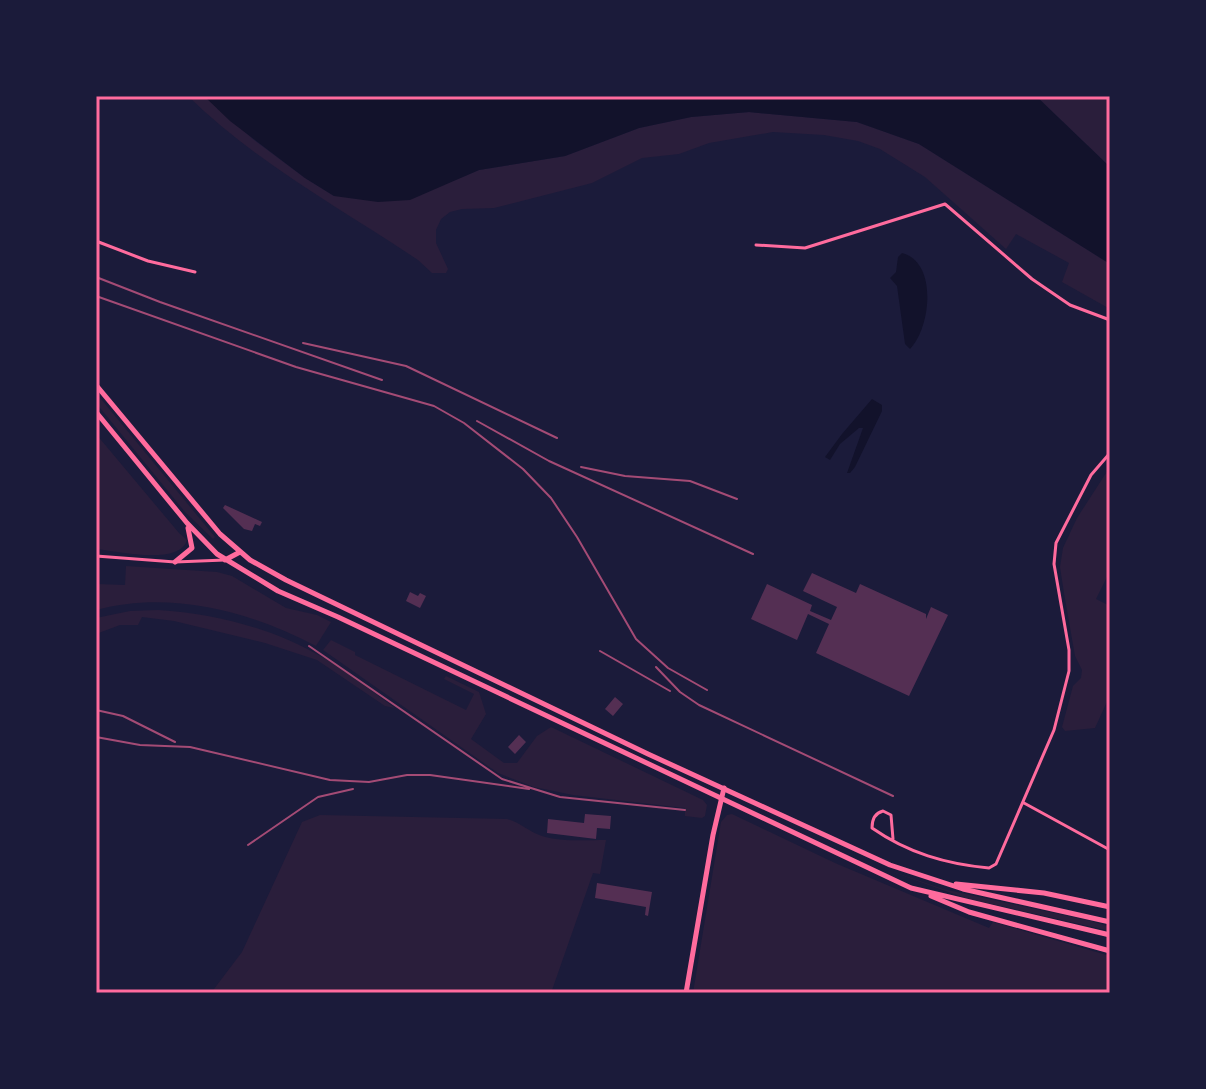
<svg xmlns="http://www.w3.org/2000/svg" width="1206" height="1089" font-family="Cabin,sans-serif">
	<rect width="100%" height="100%" fill="#1b1b3a"/>
	<!-- green -->
	<path fill="#2a1e3b" d="M188 96H204L254 140 305 178 334 196 455 180 479 170 565 156 639 128 691 117 749 112 857 122 919 144 1110 264V309L1062 282 1069 263 1016 234 1006 249 925 177 880 149 858 141 824 135 773 132 709 143 679 154 642 158 592 183 494 208 462 209 450 212 441 219 436 230V243L448 269 446 273H432L418 260C340 208 255 162 188 96Z
		M1036 96H1110V167Z
		M96 393 215 537 213 539 185 512 96 403Z
		M96 434 179 533 187 540C179 566 118 551 96 549Z
		M1110 467V571L1096 599 1110 606V695L1095 728 1065 731 1062 727 1073 686 1081 678 1082 670 1075 656 1064 593 1060 567 1063 548 1077 518Z
		M126 566 217 572 232 576 286 608 317 615 331 622 316 646C250 611 169 590 96 610V584L125 585Z
		M158 610C217 614 272 628 324 658 349 672 371 691 395 708L385 706 317 660 265 643 174 621 142 617 138 625H120L96 634V618L130 611Z
		M331 640 355 652V655L466 710 474 694 444 679 446 676 479 692 486 714 471 739 504 763H517L537 736 551 727 703 800 707 805 705 816 702 818 685 816V808L573 795 534 787 498 773 323 650Z
		M732 814 835 863 989 928 993 922 1110 956V993H693L721 822 727 815Z
		M320 815 507 819C520 822 529 832 542 836 561 842 586 840 606 840L600 874 593 873 551 993H211L242 952 302 822Z
		M879 867 943 889 1091 921 1110 927V931L965 898Z"/>
	<!-- water -->
	<path fill="#12122b" d="M204 96H1036L1110 167V264L919 144 857 122 749 112 691 117 639 128 565 156 479 170 410 200 378 202 334 196 305 178 230 121Z
		M902 253C938 262 931 328 910 349L905 344 897 286 890 278 896 272 898 257Z
		M872 399 882 405V411L855 467 850 473H847L863 428H859L840 444 830 460 825 457 842 434Z"/>
	<!-- building -->
	<path fill="#542f53" d="M225 505 262 522 260 526 255 524 252 531 244 529 223 508Z
		M812 573 856 593 860 584 926 614V619L931 607 948 615 909 696 816 653 829 624 808 614 797 640 751 619 767 584 812 605 810 611 831 620 837 607 803 591Z
		M410 592 418 596 420 593 426 596 420 608 406 601Z
		M615 697 623 704 613 716 605 709Z
		M519 735 526 742 515 754 508 747Z
		M585 814 611 816 610 829 597 828 596 839 547 833 548 819 584 823Z
		M597 883 652 892 648 916 645 915 646 907 595 898Z"/>
	<g fill="none" stroke-linecap="round" stroke-linejoin="round">
		<!-- minor -->
		<path stroke="#ff6b9d" stroke-width="3" d="M96 241 148 261 195 272
			M756 245 805 248 945 204 1032 279 1070 305 1110 320
			M96 556 175 562 225 560
			M1024 803 1110 850
			M893 839 891 815 883 811C875 813 872 820 872 828 908 853 946 864 989 868L996 864 1054 730 1069 671V650L1054 564 1056 543 1091 475 1110 453"/>
		<!-- secondary -->
		<path stroke="#ff6b9d" stroke-width="5" d="M686 993 713 835 724 788"/>
		<!-- trunk -->
		<path stroke="#ff6b9d" stroke-width="5" d="M96 385 220 534 250 560 286 580 648 754 890 865 963 889 1110 922
			M96 412 187 523 217 554 278 591 338 617 911 888 1110 935
			M225 560 240 552
			M175 562 192 548 188 528
			M956 884 1044 893 1110 907
			M931 896 969 912 1110 951"/>
		<!-- rail -->
		<path stroke="#a44b75" stroke-width="2" d="M96 277 160 302 382 380
			M96 296 296 367 434 406 464 423 523 469 551 498 577 537 636 639 668 668 707 690
			M303 343 406 366 557 438
			M477 421 549 461 753 554
			M581 467 625 476 690 481 737 499
			M309 646 502 779 560 797 685 810
			M600 651 670 691
			M656 667 680 692 699 705 893 796
			M96 710 123 716 175 742
			M96 737 140 745 190 747 330 780 369 782 407 775H430L529 789
			M248 845 318 797 353 789"/>
	</g>
	<!-- border -->
	<rect width="1206" height="1089" fill="none" stroke="#1b1b3a" stroke-width="196"/>
	<rect x="98" y="98" width="1010" height="893" fill="none" stroke="#ff6b9d" stroke-width="3"/>
</svg>
